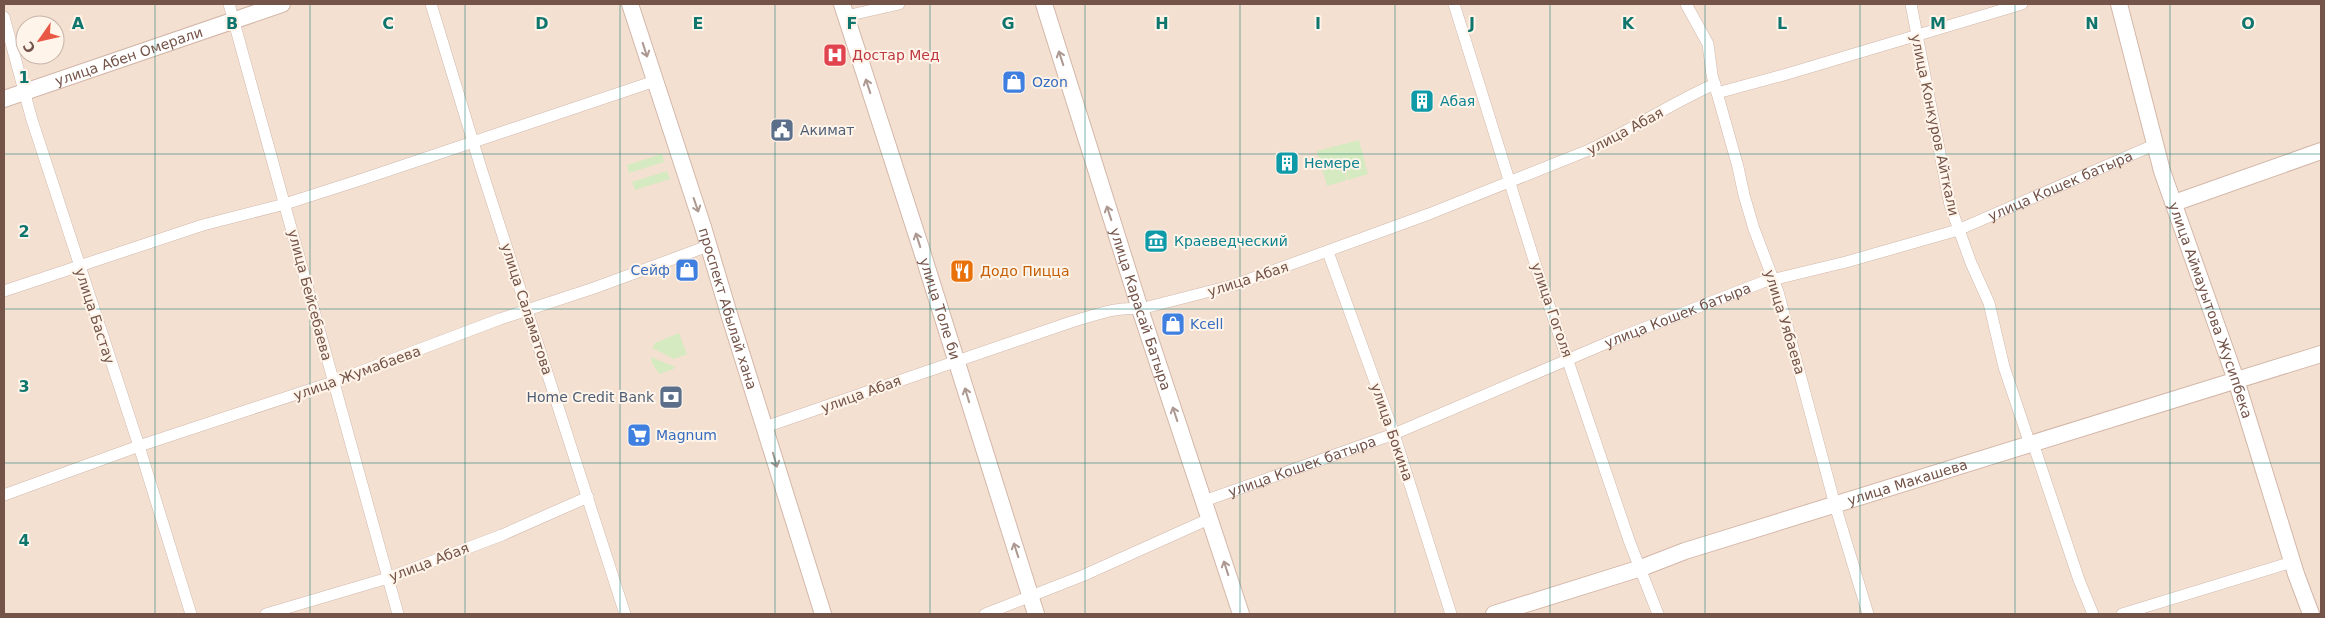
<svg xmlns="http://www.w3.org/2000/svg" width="2325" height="618" font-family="'DejaVu Sans',sans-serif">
	<rect width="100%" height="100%" fill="#fcefe2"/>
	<!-- residential -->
	<path fill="#f4e0d1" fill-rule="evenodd" d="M4 4H2321V614H4ZM25 25H55V55H25Z"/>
	<!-- green -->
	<path fill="#d6eac1" d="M1359 140 1368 174 1348 180 1341 157 1347 180 1327 186 1317 151Z
		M662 154 664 162 629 173 627 165Z
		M667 171 670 179 635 190 632 182Z
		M679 333 687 354 674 359 652 348 655 343Z
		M651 357 675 367 674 369 659 374 652 363Z"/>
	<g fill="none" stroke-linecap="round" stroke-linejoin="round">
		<!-- street casing -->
		<g stroke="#d0b8ac" stroke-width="12">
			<g id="street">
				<path d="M229 4 398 614"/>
				<path d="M431 4 481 168 625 614"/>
				<path d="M1454 4 1539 276 1630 543 1658 614"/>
				<path d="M1686 4 1708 44 1712 75 1738 167 1744 195 1754 229 1778 292 1835 505 1868 614"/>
				<path d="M1911 4 1950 205 1971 263 1989 303 2004 367 2030 444"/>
				<path d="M846 16 899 4"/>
				<path d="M4 17 32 120 139 446 191 614"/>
				<path d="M1717 93 1787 74 2022 4"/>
				<path d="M1328 252 1394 434 1451 614"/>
				<path d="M4 291 203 225 285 204 363 179 655 81"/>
				<path d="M765 427 1071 322C1093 316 1117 306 1140 309L1234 285 1429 214 1589 150C1632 130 1671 103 1715 84"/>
				<path d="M2033 443 2079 580 2093 614"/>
				<path d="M4 495 139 446 333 382 500 319 594 288 708 246"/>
				<path id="s1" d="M1204 501 1394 434 1616 339 1763 282 1846 262 1958 230 2154 145"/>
				<path d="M266 614 388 578 502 535 588 497"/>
				<path d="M985 614 1082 576 1211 518"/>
				<path d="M2122 614 2292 562"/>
			</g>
		</g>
		<!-- secondary casing -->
		<g stroke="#d3b7a9" stroke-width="18">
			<g id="secondary">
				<path id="s2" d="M630 4 703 227 729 314 823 614"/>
				<path id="s3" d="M842 4 919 242 1036 614"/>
				<path id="s4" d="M1044 4 1140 309 1241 614"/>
				<path id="s5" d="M2119 4 2162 171 2236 380 2296 574 2311 614"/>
				<path id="s6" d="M4 99 282 4"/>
				<path d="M2174 203 2321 151"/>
				<path id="s7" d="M1494 614 1641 568 1685 551 2321 354"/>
			</g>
		</g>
		<!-- street -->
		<use href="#street" stroke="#fff" stroke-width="11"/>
		<!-- secondary -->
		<use href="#secondary" stroke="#fff" stroke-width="16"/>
	</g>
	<!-- one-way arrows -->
	<defs><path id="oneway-shaft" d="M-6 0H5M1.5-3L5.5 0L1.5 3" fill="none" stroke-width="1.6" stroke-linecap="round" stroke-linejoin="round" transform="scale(1.25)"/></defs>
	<g stroke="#ac9891">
		<use href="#oneway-shaft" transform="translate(645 50) rotate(72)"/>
		<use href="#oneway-shaft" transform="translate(1061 58) rotate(-108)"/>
		<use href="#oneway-shaft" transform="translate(868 86) rotate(-108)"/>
		<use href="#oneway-shaft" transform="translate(696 205) rotate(71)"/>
		<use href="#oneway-shaft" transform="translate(1109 213) rotate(-108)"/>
		<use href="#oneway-shaft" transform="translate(918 240) rotate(-108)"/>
		<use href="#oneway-shaft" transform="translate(967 395) rotate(-107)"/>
		<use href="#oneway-shaft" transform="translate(1175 414) rotate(-108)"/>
		<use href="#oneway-shaft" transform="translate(775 460) rotate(74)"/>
		<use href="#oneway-shaft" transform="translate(1016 550) rotate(-108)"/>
		<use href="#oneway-shaft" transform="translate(1226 568) rotate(-108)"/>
	</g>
	<!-- grid -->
	<path fill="none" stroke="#0f766e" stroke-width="1" stroke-opacity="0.55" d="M155 4V614M310 4V614M465 4V614M620 4V614M775 4V614M930 4V614M1085 4V614M1240 4V614M1395 4V614M1550 4V614M1705 4V614M1860 4V614M2015 4V614M2170 4V614M4 154H2321M4 309H2321M4 463H2321"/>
	<!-- icons -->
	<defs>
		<g id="hospital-square" transform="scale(1.25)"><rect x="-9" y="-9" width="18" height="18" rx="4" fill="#e0444e" stroke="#fff4e9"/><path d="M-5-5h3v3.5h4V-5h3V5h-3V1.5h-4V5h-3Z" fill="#fff"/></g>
		<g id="shop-square" transform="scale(1.25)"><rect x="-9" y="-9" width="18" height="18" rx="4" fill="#3f7fe0" stroke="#fff4e9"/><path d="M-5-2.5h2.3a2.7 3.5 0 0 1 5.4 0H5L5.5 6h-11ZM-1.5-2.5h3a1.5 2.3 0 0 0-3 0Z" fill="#fff"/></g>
		<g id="building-square" transform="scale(1.25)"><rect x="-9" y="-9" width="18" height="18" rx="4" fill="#0f9aa8" stroke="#fff4e9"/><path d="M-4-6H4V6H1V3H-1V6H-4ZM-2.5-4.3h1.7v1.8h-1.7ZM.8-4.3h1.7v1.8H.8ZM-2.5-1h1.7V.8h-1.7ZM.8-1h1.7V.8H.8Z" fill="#fff"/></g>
		<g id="civic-square" transform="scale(1.25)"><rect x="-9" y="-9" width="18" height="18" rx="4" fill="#5c6f8a" stroke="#fff4e9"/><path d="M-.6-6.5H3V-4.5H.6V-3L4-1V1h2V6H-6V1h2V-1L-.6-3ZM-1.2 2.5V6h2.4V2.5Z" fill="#fff"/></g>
		<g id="museum-square" transform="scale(1.25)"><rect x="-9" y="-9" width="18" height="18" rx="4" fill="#0f9aa8" stroke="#fff4e9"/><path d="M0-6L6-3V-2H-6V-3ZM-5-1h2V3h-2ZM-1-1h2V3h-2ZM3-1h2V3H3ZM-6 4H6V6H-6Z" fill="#fff"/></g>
		<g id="restaurant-square" transform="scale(1.25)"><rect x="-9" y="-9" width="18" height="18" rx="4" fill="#e8710a" stroke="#fff4e9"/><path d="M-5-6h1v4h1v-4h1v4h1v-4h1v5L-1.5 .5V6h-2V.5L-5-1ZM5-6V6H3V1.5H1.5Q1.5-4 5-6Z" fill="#fff"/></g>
		<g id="bank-square" transform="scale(1.25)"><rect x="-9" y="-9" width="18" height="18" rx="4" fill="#5c6f8a" stroke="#fff4e9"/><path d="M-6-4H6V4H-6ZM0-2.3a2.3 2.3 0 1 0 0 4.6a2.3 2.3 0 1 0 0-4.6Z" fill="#fff"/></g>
		<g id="supermarket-square" transform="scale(1.25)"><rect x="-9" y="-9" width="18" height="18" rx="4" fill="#3f7fe0" stroke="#fff4e9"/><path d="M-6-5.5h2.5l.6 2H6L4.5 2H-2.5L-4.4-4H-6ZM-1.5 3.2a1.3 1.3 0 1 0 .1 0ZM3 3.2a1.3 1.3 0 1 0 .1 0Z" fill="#fff"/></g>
	</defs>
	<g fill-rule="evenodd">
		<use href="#hospital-square" x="835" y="55"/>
		<use href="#shop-square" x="1014" y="82"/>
		<use href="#building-square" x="1422" y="101"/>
		<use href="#civic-square" x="782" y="130"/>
		<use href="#building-square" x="1287" y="163"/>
		<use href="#museum-square" x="1156" y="241"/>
		<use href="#shop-square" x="687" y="270"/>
		<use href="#restaurant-square" x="962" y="271"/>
		<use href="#shop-square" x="1173" y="324"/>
		<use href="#bank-square" x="671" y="397"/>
		<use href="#supermarket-square" x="639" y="435"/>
	</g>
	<g text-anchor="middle" stroke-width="4" stroke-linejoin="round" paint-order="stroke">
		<!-- health labels -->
		<g font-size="14" fill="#be3a42" stroke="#fff4e9" text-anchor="start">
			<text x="852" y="60">Достар Мед</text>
		</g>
		<!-- street labels -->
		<g font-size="14" fill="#745348" stroke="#fff4e9">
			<text dy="5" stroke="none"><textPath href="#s6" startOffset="132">улица Абен Омерали</textPath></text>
			<text transform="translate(1935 125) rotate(78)" y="5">улица Конкуров Айткали</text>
			<text transform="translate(1625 131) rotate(-28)" y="5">улица Абая</text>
			<text dy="5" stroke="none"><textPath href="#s1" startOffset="914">улица Кошек батыра</textPath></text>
			<text transform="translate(1248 279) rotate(-18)" y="5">улица Абая</text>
			<text transform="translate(310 295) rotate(75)" y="5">улица Бейсебаева</text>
			<text dy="5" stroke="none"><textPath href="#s2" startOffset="320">проспект Абылай хана</textPath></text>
			<text transform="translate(527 309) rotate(72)" y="5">улица Саламатова</text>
			<text dy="5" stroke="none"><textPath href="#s3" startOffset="320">улица Толе би</textPath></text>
			<text dy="5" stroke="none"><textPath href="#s4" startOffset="320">улица Карасай Батыра</textPath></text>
			<text transform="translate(1552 310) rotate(71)" y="5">улица Гоголя</text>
			<text dy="5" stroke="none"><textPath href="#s5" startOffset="320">улица Аймауытова Жусипбека</textPath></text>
			<text transform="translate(95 316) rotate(72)" y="5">улица Бастау</text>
			<text dy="5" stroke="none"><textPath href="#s1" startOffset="509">улица Кошек батыра</textPath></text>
			<text transform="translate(1785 322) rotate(73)" y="5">улица Уябаева</text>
			<text transform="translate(357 373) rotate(-20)" y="5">улица Жумабаева</text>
			<text transform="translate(861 394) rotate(-20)" y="5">улица Абая</text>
			<text transform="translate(1392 432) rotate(71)" y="5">улица Бокина</text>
			<text dy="5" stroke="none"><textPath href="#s1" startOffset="104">улица Кошек батыра</textPath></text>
			<text dy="5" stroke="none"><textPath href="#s7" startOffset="434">улица Макашева</textPath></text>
			<text transform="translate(429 562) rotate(-21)" y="5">улица Абая</text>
		</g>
		<!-- shop labels -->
		<g font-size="14" fill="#366cbe" stroke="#fff4e9" text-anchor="start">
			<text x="1032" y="87">Ozon</text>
			<text x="670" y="275" text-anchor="end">Сейф</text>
			<text x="1190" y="329">Kcell</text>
			<text x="656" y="440">Magnum</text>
		</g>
		<!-- culture labels -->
		<g font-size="14" fill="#0d838f" stroke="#fff4e9" text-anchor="start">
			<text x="1440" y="106">Абая</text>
			<text x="1304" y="168">Немере</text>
			<text x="1174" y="246">Краеведческий</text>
		</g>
		<!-- service labels -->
		<g font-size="14" fill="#4e5e75" stroke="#fff4e9" text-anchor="start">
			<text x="800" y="135">Акимат</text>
			<text x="654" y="402" text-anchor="end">Home Credit Bank</text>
		</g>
		<!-- food labels -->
		<g font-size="14" fill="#c56008" stroke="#fff4e9" text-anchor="start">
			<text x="980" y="276">Додо Пицца</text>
		</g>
	</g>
	<g font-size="16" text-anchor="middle" font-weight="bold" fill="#0f766e" stroke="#fff4e9" stroke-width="4" stroke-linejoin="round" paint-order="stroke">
		<text x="78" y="29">A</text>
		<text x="232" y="29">B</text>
		<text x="388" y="29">C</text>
		<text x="542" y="29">D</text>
		<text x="698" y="29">E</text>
		<text x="852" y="29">F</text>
		<text x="1008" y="29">G</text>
		<text x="1162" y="29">H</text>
		<text x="1318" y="29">I</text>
		<text x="1472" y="29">J</text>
		<text x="1628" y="29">K</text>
		<text x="1782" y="29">L</text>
		<text x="1938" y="29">M</text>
		<text x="2092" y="29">N</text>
		<text x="2248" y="29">O</text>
		<text x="24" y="83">1</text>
		<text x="24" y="237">2</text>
		<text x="24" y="392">3</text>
		<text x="24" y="546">4</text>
	</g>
	<!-- border -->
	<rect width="2325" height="618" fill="none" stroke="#745348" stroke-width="10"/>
	<!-- north arrow -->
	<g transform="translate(40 40) rotate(236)"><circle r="24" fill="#fff4e9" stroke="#c7b4a9"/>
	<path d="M0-4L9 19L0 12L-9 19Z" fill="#e85845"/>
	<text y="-8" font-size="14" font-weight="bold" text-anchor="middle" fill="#745348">С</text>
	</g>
</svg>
